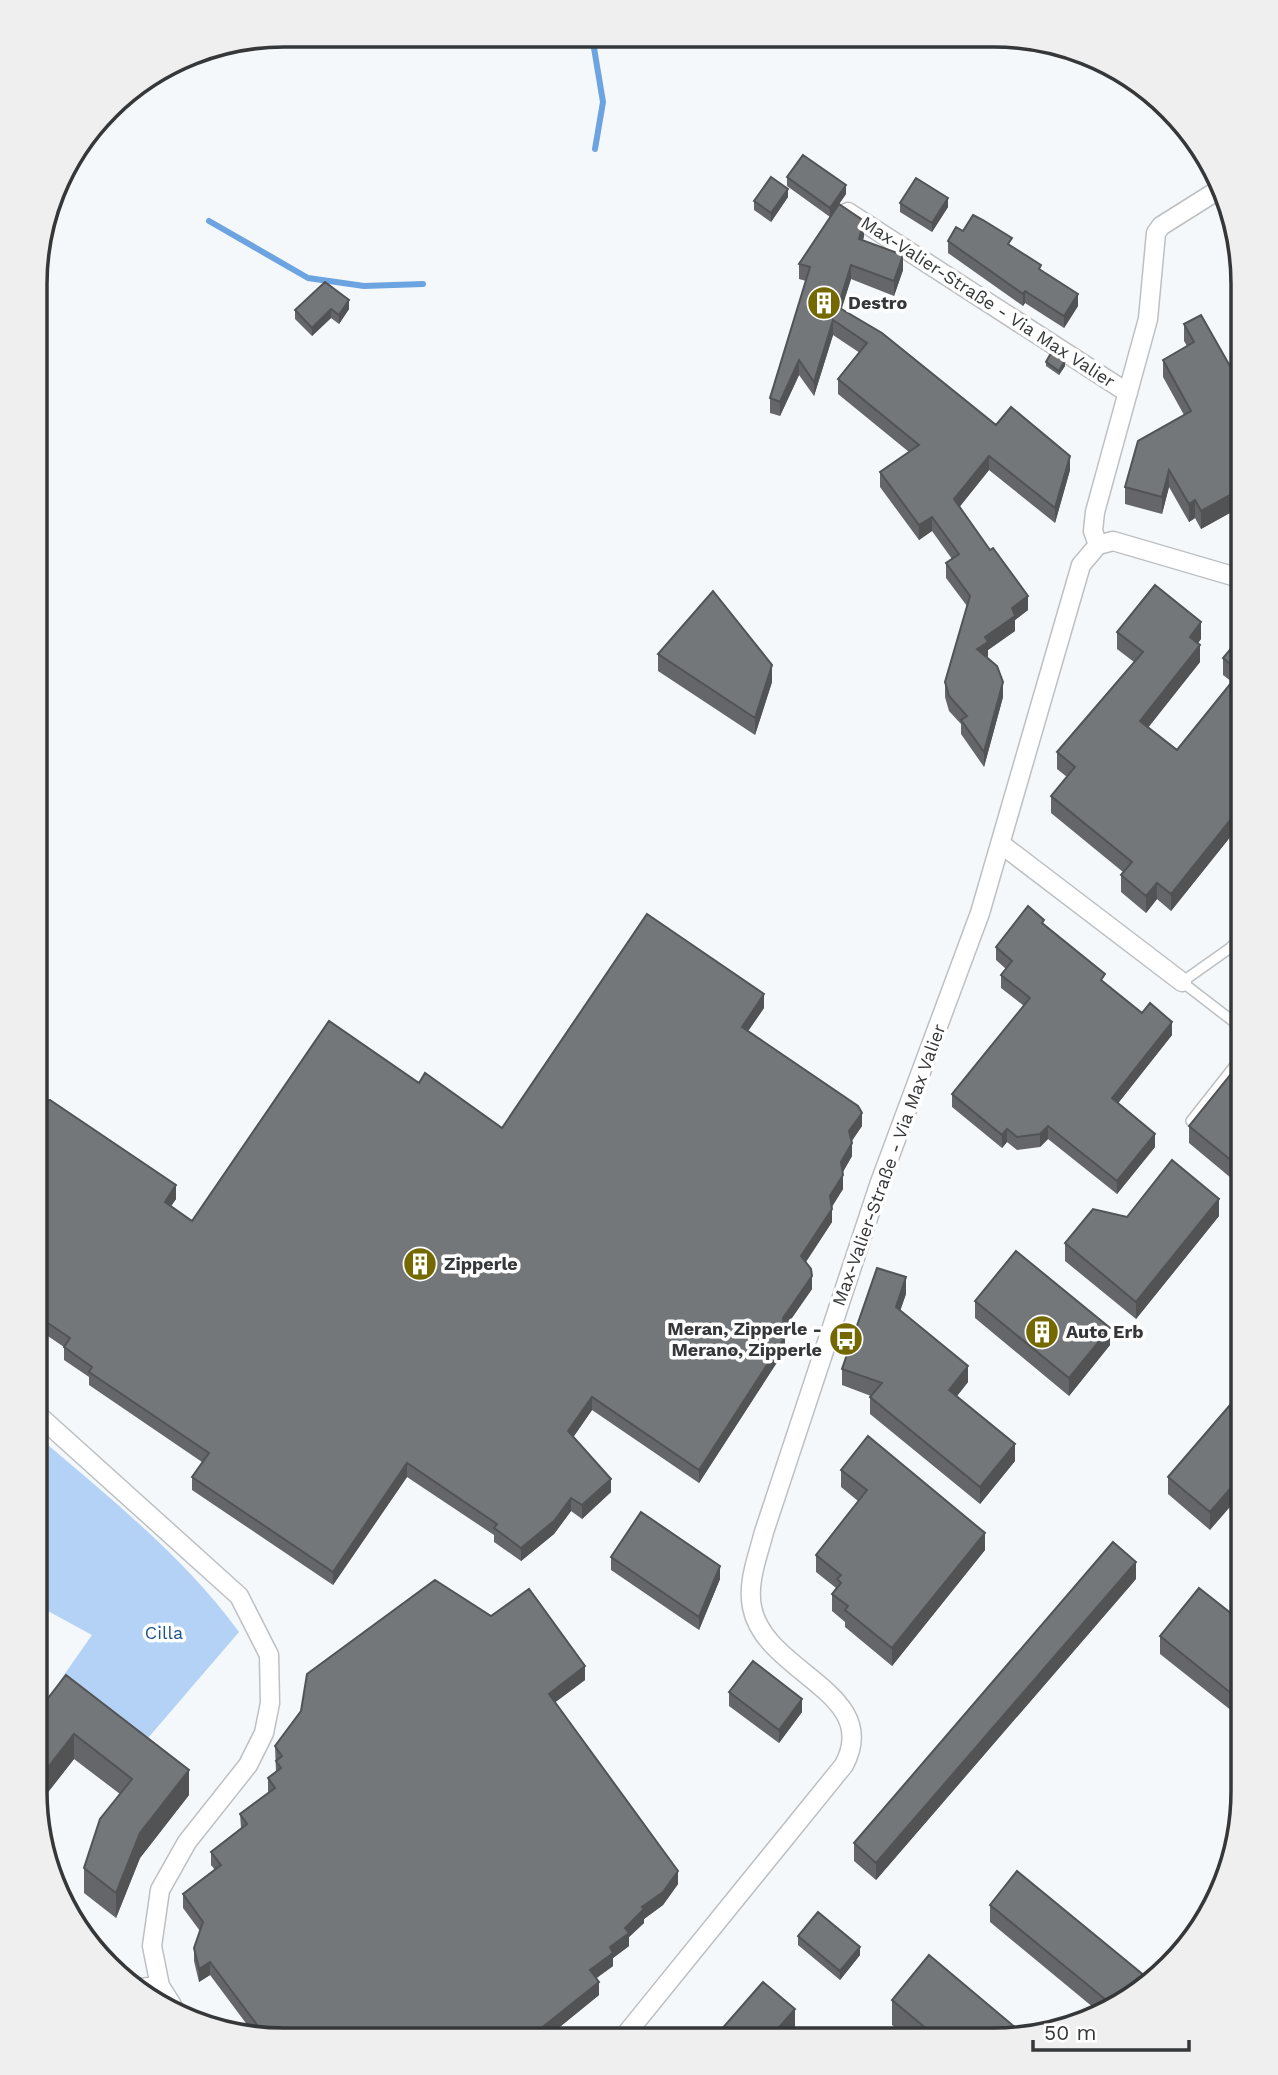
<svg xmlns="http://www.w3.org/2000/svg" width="1278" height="2075" font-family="'Work Sans',sans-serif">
	<rect width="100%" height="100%" fill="#f5f8fb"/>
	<!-- park -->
	<path fill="#b3d2f5" d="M35 1434C107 1496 183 1555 239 1632L142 1745 59 1682 92 1635 35 1604Z"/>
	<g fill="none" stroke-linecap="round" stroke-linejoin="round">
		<!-- stream -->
		<path stroke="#6ca4e1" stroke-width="6" d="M592 36 603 102 595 149
			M209 221 308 278 364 286 423 284"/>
		<!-- service casing -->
		<g stroke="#bdc0c3" stroke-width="12">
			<path id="service" d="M1243 1029 1182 982 1230 948 1243 935
				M1191 1121 1243 1055"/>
		</g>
		<!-- minor casing -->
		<g stroke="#bdc0c3" stroke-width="21">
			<path id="minor" d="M848 212 1128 393
				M1098 545 1093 531 1095 512 1148 319 1156 233 1161 226 1223 187
				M1001 844 1182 982
				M36 1413 239 1596 269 1655 270 1703 264 1733 248 1765 187 1842 160 1890 152 1946 160 1986 172 2005
				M129 1984 139 1988 160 1986
				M622 2039 844 1765C883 1692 764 1673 752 1607 747 1582 758 1556 764 1532L879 1185 980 913 1081 565 1098 545 1113 541 1243 579"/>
		</g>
		<!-- service -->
		<use href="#service" stroke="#fff" stroke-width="9"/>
		<!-- minor -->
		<use href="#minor" stroke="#fff" stroke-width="18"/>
	</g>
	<!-- wall -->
	<path fill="#646669" d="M787 177 846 194 830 217 787 186Z
		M788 197 771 222 754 210V201Z
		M900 203 948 207 932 232 900 212Z
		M963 231 1012 246 1041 271 1078 306 1064 328 1025 303 1023 306 948 253V241Z
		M864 236 863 240 903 270 894 296 851 279 841 309 996 425 1070 470 1055 523 989 470 959 507 1028 610 1015 620V631L988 650V656L987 658 1003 697 984 767 961 734V724L949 711 945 697V682L967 606 946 578V563L952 559 932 531 919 540 880 487V472L909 452 838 394V379L860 353 833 335 814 396 799 375 780 416 770 413V398L806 281 799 279V264Z
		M325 282 349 309 339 324 331 318 312 336 295 319V310Z
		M1201 315 1237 500V509L1201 529 1195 518 1189 522 1169 487 1162 514 1125 504V487L1184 415 1163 377V360L1187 346 1184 341V324Z
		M1046 362 1065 366 1059 375 1046 366Z
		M1117 632 1201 639 1198 643 1200 662 1148 727 1177 750 1232 682 1223 675V658L1243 634V821L1171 911 1157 899 1146 913 1121 892V875L1123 872 1051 813V796L1067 777 1057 769V752L1134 662 1117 649Z
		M658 654 772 682 755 735 658 671Z
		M1044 925 1105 983 1142 1013 1172 1035 1118 1103 1155 1147 1117 1194 1048 1139 1040 1147 1017 1150 1007 1142 1002 1148 952 1107V1094L1024 1006 1001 988V975L1006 969 996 960V947Z
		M764 1008 748 1031 862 1126 852 1141V1156L843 1172V1189L832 1207V1222L806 1262 812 1289 784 1329 785 1350 699 1483 592 1410 573 1437 611 1492 582 1519 571 1511 554 1534 521 1561 494 1542V1535L407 1477 333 1585 192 1490V1477L202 1462 89 1385V1377L64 1360V1347L36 1328V1104L176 1199 171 1206 192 1221 419 1083 502 1128Z
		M1243 1059V1188L1189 1143V1126Z
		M1219 1216 1136 1319 1065 1261V1243L1127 1217Z
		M906 1294 900 1310 968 1382 957 1396 1015 1461 980 1504 870 1414V1397L871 1396 842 1385V1369Z
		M975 1301 1110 1345 1069 1396 975 1318Z
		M1243 1390 1210 1530 1168 1494V1477Z
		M841 1470 985 1550 892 1666 845 1627V1622L832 1611V1594L836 1588 816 1572V1555L858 1501 841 1487Z
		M1243 1550V1581L1236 1575V1558Z
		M611 1557 720 1579 699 1630 611 1570Z
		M1136 1579 876 1880 854 1861V1843Z
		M491 1616 585 1680 555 1702 678 1884 663 1905 644 1919V1923L629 1937V1946L613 1958V1966L596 1978 599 1995 545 2039 257 2038 210 1975 199 1982 194 1961V1948L200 1931 183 1908V1894L215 1870 211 1865V1852L241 1828 240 1814 269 1793 268 1791V1778L276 1772 275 1746Z
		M1242 1622V1719L1160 1654V1636Z
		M66 1675 189 1795 140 1858 116 1918 84 1893V1868L120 1794 74 1759 38 1805 35 1791Z
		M729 1692 802 1712 779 1743 729 1706Z
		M990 1905 1146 1977 1100 2013 990 1922Z
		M798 1936 860 1955 840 1980 798 1945Z
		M892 2000 994 2040H910L892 2025Z"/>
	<!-- shaded-wall -->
	<path fill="#515355" d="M846 185V194L830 217V208Z
		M788 189V197L771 222V213Z
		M948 198V207L932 232V223Z
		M864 221V236L859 253V239Z
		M903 255V270L894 296V281Z
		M851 265V279L838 321V307Z
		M1025 291V303L1023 306V294Z
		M1078 294V306L1064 328V316Z
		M349 300V309L339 324V315Z
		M331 309V318L312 336V328Z
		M833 320V335L814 396V382Z
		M799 360V375L780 416V402Z
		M1065 361V366L1059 375V371Z
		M989 456V470L954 514V499Z
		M1070 456V470L1055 523V508Z
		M1169 470V487L1162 514V497Z
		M1243 480V497L1237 500V509L1201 529V511L1234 485Z
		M1195 500V518L1189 522V504Z
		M932 517V531L919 540V525Z
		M1028 596V610L1015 620V631L988 650V656L977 664V649L985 637 1012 608Z
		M1201 622V639L1190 654V637Z
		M1200 645V662L1140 738V721Z
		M772 665V682L755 735V718Z
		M1003 682V697L984 767V752Z
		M1243 804V821L1171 911V894Z
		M1157 883V899L1146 913V896Z
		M764 994V1008L742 1040V1027Z
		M1172 1022V1035L1112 1111V1098Z
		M862 1113V1126L849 1144V1131Z
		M1048 1126V1139L1040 1147V1134Z
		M1007 1129V1142L1002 1148V1135Z
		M1155 1134V1147L1117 1194V1181Z
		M852 1143V1156L841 1175V1162Z
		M843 1175V1189L830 1209V1196Z
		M176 1185V1199L165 1215V1202Z
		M1219 1199V1216L1136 1319V1302Z
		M832 1209V1222L801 1269V1256Z
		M812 1276V1289L783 1331V1318Z
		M906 1277V1294L896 1323V1307Z
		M1110 1328V1345L1069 1396V1378Z
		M785 1337V1350L699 1483V1470Z
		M968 1366V1382L949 1406V1390Z
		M592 1397V1410L568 1445V1431Z
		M1015 1444V1461L980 1504V1487Z
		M407 1463V1477L333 1585V1572Z
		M1243 1474V1492L1210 1530V1512Z
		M611 1479V1492L582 1519V1505Z
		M571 1498V1511L554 1534 521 1561V1548Z
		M985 1533V1550L892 1666V1648Z
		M1136 1562V1579L876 1880V1863Z
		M720 1566V1579L699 1630V1617Z
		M585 1666V1680L549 1707V1694Z
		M802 1699V1712L779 1743V1730Z
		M74 1734V1759L38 1805 35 1791V1784Z
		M189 1770V1795L140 1858 116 1918V1893L140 1833Z
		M678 1871V1884L663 1905 644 1919V1923L629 1937V1946L613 1958V1966L590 1983V1970L642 1907Z
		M860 1947V1955L840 1980V1971Z
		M210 1962V1975L199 1982V1969Z
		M599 1982V1995L545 2039H539V2030Z
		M795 2009V2027L784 2039H769Z
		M339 2029V2038H328Z"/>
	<!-- building -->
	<path fill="#74777a" stroke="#515355" stroke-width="2" d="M803 155 846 185 830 208 787 177Z
		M771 177 788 189 771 213 754 201Z
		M916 178 948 198 932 223 900 203Z
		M839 204 864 221 859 239 903 255 894 281 851 265 838 307 882 333 996 425 1011 407 1070 456 1055 508 989 456 954 499 990 550 993 548 1028 596 1012 608 1015 616 985 637 988 642 977 649 997 666 1003 682 984 752 961 720 967 716 949 696 945 682 970 596 946 563 959 554 932 517 919 525 880 472 919 445 838 379 867 343 833 320 814 382 799 360 780 402 770 398 810 267 799 264Z
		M973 215 983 220 1012 238 1008 244 1041 265 1039 269 1078 294 1064 316 1025 291 1023 294 948 241 956 227 963 231Z
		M325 282 349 300 339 315 331 309 312 328 295 310Z
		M1201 315 1243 389V480L1234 485 1237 491 1201 511 1195 500 1189 504 1169 470 1162 497 1125 487 1138 441 1191 411 1163 360 1194 342 1184 324Z
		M1051 353 1065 361 1059 371 1046 362Z
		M1155 585 1201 622 1190 637 1200 645 1140 721 1177 750 1240 672 1223 658 1243 634V804L1171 894 1157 883 1146 896 1121 875 1132 862 1051 796 1075 767 1057 752 1143 652 1117 632Z
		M713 591 772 665 755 718 658 654Z
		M1028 906 1044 920 1042 923 1105 974 1101 980 1142 1013 1150 1003 1172 1022 1112 1098 1155 1134 1117 1181 1048 1126 1040 1134 1017 1137 1007 1129 1002 1135 952 1094 1030 998 1001 975 1012 961 996 947Z
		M647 914 764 994 742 1027 858 1106 862 1113 849 1131 852 1143 841 1162 843 1175 830 1196 832 1209 801 1256 811 1269 812 1276 783 1318 785 1337 699 1470 592 1397 568 1431 611 1479 582 1505 571 1498 554 1521 521 1548 494 1528 497 1524 407 1463 333 1572 192 1477 209 1453 89 1372 92 1367 64 1347 70 1338 36 1315V1104L38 1102 50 1100 176 1185 165 1202 192 1221 329 1021 419 1083 425 1073 502 1128Z
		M1243 1059V1170L1189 1126Z
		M1172 1160 1219 1199 1136 1302 1065 1243 1093 1209 1127 1217Z
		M1016 1251 1110 1328 1069 1378 975 1301Z
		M877 1268 906 1277 896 1307 968 1366 949 1390 1015 1444 980 1487 870 1397 882 1383 842 1369Z
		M1243 1390V1474L1210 1512 1168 1477Z
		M868 1436 985 1533 892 1648 845 1610 848 1606 832 1594 841 1583 837 1579 841 1575 816 1555 867 1490 841 1470Z
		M641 1512 720 1566 699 1617 611 1557Z
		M1113 1542 1136 1562 876 1863 854 1843Z
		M1243 1550V1563L1236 1558Z
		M435 1580 491 1616 529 1589 585 1666 549 1694 678 1871 663 1892 642 1907 644 1909 625 1928 629 1933 610 1947 613 1953 590 1970 599 1982 539 2030 543 2036 540 2039 346 2038 339 2029 328 2038H267L210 1962 199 1969 194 1948 203 1922 183 1894 221 1865 211 1852 247 1824 240 1814 275 1788 268 1778 281 1768 276 1761 282 1756 275 1746 301 1711 307 1674Z
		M1199 1588 1242 1622V1702L1160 1636Z
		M753 1661 802 1699 779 1730 729 1692Z
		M66 1675 189 1770 140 1833 116 1893 84 1868 100 1819 132 1779 74 1734 35 1784V1715Z
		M1017 1871 1146 1977 1111 2004 990 1905Z
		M818 1912 860 1947 840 1971 798 1936Z
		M929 1955 1023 2034 994 2040H940L892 2000Z
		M763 1982 795 2009 769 2039H713Z"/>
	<!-- icons -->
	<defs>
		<g id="building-disc" transform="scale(1.75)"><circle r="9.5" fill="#746800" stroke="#fff"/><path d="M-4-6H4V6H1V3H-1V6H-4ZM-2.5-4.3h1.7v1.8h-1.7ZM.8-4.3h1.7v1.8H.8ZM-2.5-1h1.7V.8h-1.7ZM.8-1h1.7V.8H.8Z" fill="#fff"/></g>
		<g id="bus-disc" transform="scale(1.75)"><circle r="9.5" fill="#746800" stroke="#fff"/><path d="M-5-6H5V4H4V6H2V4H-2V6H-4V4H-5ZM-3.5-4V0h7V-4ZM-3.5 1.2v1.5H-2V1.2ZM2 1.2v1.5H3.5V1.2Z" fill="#fff"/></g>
	</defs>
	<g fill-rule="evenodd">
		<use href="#building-disc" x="824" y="303"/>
		<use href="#building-disc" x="420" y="1264"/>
		<use href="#building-disc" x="1042" y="1332"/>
		<use href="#bus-disc" x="846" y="1339"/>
	</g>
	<g text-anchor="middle" stroke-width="7" stroke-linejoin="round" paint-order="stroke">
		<!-- street labels -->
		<g font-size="18" fill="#353738" stroke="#fff">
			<text transform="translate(988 302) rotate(33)" y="6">Max-Valier-Straße - Via Max Valier</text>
			<text transform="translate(889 1165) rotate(-70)" y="6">Max-Valier-Straße - Via Max Valier</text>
		</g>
		<!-- poi labels -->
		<g font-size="18" font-weight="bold" fill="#353738" stroke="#fff" text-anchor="start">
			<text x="848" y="309">Destro</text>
			<text x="444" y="1270">Zipperle</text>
			<text x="822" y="1335" text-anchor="end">Meran, Zipperle -<tspan x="822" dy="21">Merano, Zipperle</tspan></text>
			<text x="1066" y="1338">Auto Erb</text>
		</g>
		<!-- park labels -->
		<g font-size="18" fill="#1c558e" stroke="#fff">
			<text x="164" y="1639">Cilla</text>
		</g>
	</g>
	<!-- crop -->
	<path d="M0 0H1278V2075H0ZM284 47H994A237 237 0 0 1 1231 284V1791A237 237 0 0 1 994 2028H284A237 237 0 0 1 47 1791V284A237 237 0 0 1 284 47Z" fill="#efefef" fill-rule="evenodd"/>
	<path fill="none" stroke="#353738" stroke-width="3.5" d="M284 47H994A237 237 0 0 1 1231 284V1791A237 237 0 0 1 994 2028H284A237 237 0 0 1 47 1791V284A237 237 0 0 1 284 47Z"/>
	<!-- scale -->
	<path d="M1033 2040v10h156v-10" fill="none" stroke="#353738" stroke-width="3.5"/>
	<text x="1044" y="2040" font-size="21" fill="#353738" stroke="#ffffff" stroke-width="5" paint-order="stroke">50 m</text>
</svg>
